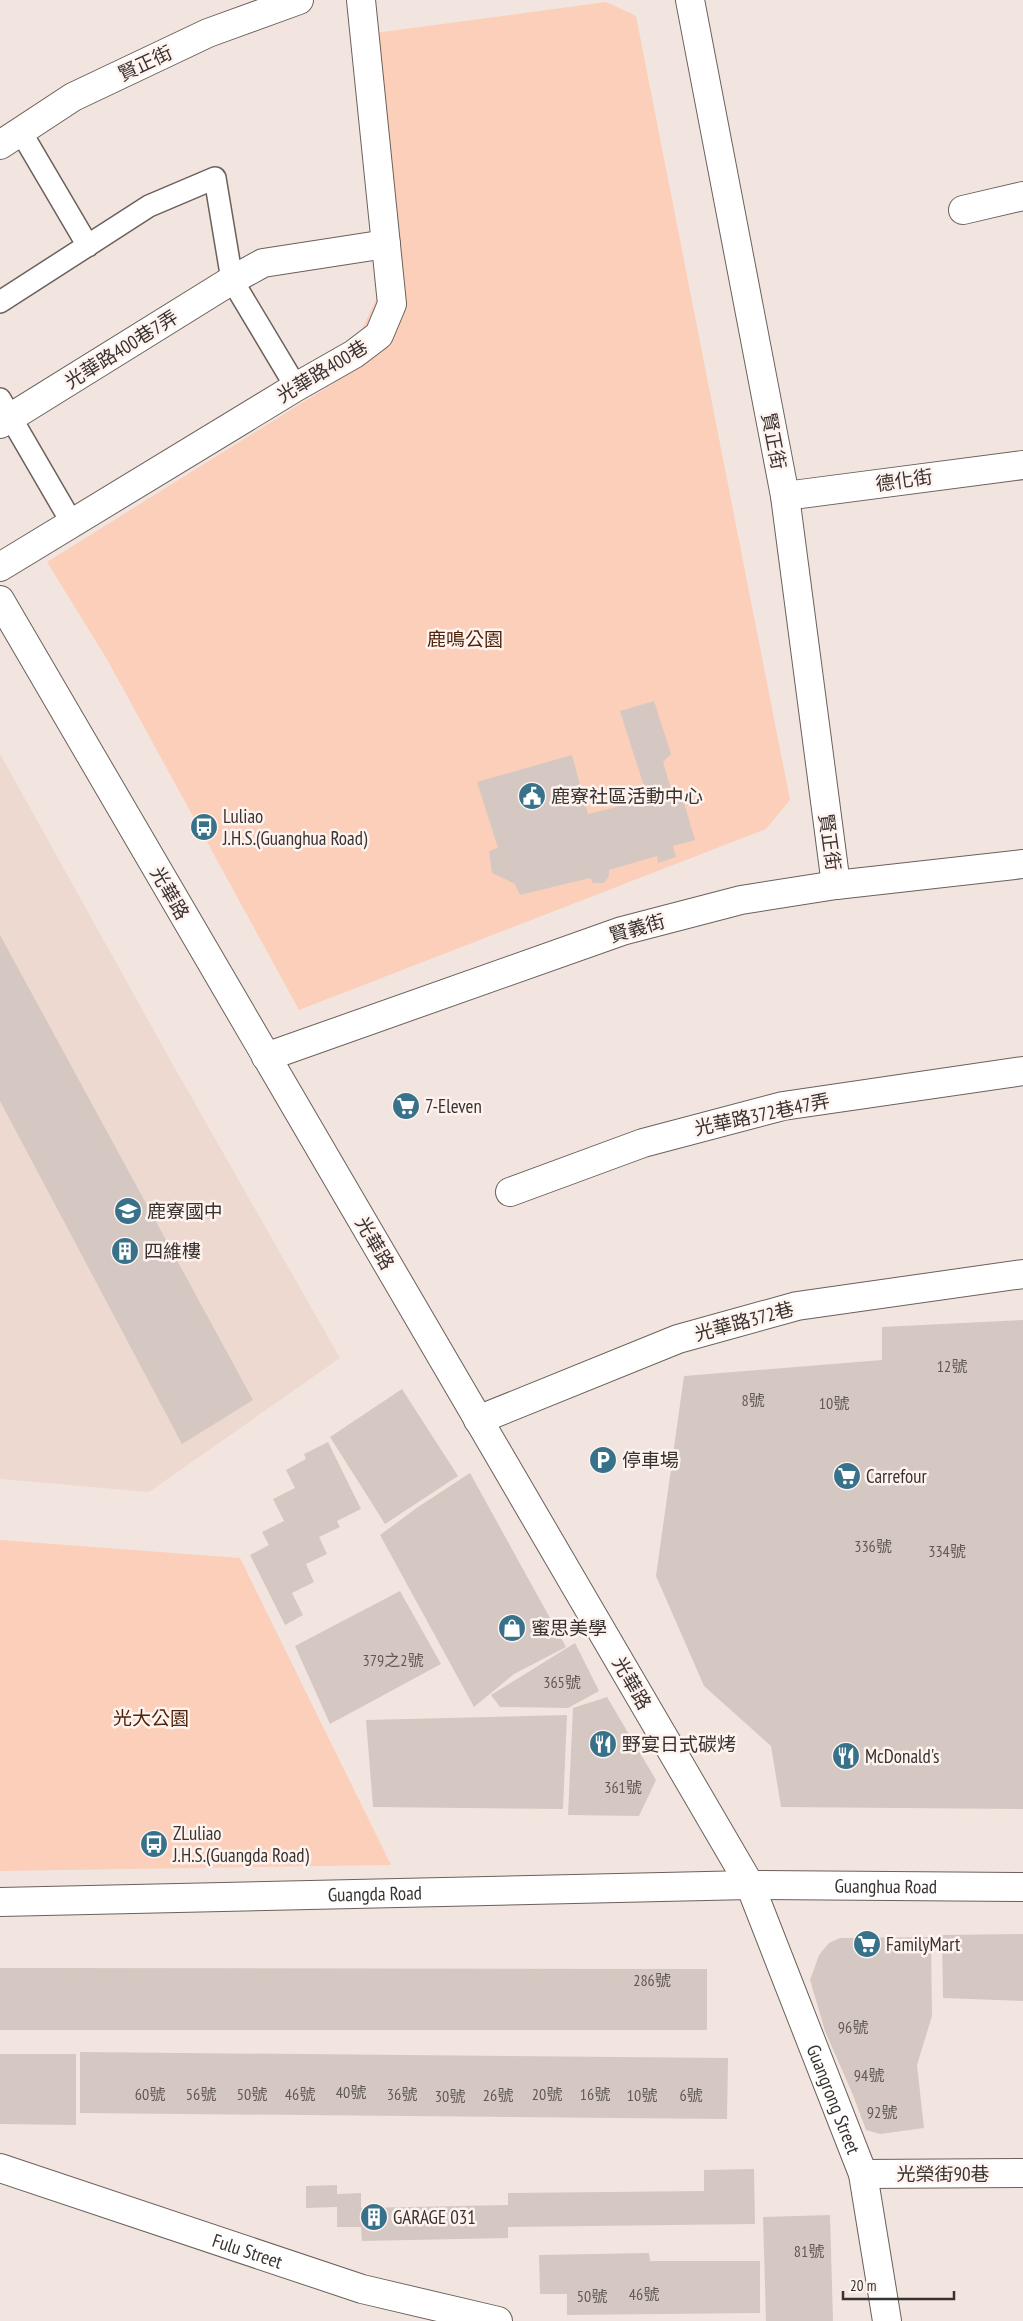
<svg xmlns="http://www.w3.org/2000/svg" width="1023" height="2321" font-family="'PT Sans Narrow','Noto Sans TC',sans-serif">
	<rect width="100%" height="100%" fill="#f2e5df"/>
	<!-- built -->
	<path fill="#edd9cf" d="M0 754 172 1063 340 1358 149 1492 0 1479Z"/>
	<!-- green -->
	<path fill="#fbcfba" d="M606 2 636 16 790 800 766 829 299 1010 108 661 47 562 337 381 383 285 360 35Z
		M0 1540 240 1558 391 1865 0 1871Z"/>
	<!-- building -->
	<path fill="#d5c8c2" d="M654 701 671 754 663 762 672 792 680 789 695 840 673 846 676 857 658 863 657 856 609 870V876L604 883H593L590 878 520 895 515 884 492 873 489 851 498 848 477 782 572 755 588 814 648 799 620 711Z
		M0 935 253 1400 182 1444 0 1101Z
		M1023 1320V1809L781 1807 771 1746 704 1686 656 1576 684 1376 882 1360V1327Z
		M402 1389 458 1476 385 1524 330 1437Z
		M328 1442 361 1509 337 1521 340 1527 319 1537 327 1554 306 1564 314 1582 292 1593 303 1615 285 1625 250 1555 269 1545 262 1532 284 1521 273 1499 295 1488 286 1470 306 1459 304 1454Z
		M470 1473 566 1647 514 1674 474 1707 380 1535 418 1507Z
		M400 1591 441 1664 330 1724 295 1646Z
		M575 1643 599 1691 568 1708 500 1707 491 1695Z
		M607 1697 656 1780 639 1816 568 1815 573 1708Z
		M567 1715 563 1809 373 1807 366 1720Z
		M1023 1934V2001L943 1998 942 1935Z
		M931 1937 932 2016 917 2065 924 2128 880 2134 866 2130 853 2095 825 2031 810 1980 819 1955 829 1943 840 1938Z
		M0 1968 707 1969V2030H0Z
		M80 2052 728 2058 727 2119 80 2113Z
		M0 2054H76V2125L0 2124Z
		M754 2169 755 2224 508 2227V2238L362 2241 361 2227H337V2207L306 2208V2186L337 2185V2194L361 2193V2208L508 2205V2193L704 2191V2170Z
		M830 2215 833 2321H766L763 2217Z
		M649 2253 650 2261H760V2313L567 2315V2294H540L539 2255Z"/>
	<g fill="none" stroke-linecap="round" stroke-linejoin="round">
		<!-- service casing -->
		<g stroke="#6b605b" stroke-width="24">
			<path id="service" d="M21 132 88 246
				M0 302 149 206 215 178 232 280 296 387
				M0 399 72 523"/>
		</g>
		<!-- minor casing -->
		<g stroke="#6b605b" stroke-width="30">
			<g id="minor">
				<path d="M690 0 785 496 836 885"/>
				<path d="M0 145 73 97 208 33 299 0"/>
				<path d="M963 210 1023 196"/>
				<path d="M0 424 232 280 263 263 386 244"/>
				<path d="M785 496 1023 465"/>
				<path d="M0 567 296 387 354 354 379 335 392 304 361 0"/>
				<path d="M266 1057 622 931 741 900 836 885 1023 864"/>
				<path d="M510 1192 643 1143 783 1106 1023 1071"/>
				<path d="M478 1420 678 1339 797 1306 1023 1274"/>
				<path id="s1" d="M750 1885 863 2174 887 2321"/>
				<path id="s2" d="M0 2168 362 2289 498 2321"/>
				<path d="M863 2174 1023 2173"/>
			</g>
		</g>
		<!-- tertiary casing -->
		<g stroke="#6b605b" stroke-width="30">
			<g id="tertiary">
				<path d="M0 600 750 1885"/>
				<path id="s3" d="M0 1902 750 1885 1023 1887"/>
			</g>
		</g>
		<!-- service -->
		<use href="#service" stroke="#fff" stroke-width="21"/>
		<!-- minor -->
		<use href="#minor" stroke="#fff" stroke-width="28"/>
		<!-- tertiary -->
		<use href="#tertiary" stroke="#fff" stroke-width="28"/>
	</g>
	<!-- icons -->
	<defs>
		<g id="civic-disc" transform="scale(1.4375)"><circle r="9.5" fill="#37728a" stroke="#fef3ee"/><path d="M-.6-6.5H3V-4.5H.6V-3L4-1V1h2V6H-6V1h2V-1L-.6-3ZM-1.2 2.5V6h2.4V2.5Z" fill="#fff"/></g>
		<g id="bus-disc" transform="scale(1.4375)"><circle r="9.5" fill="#37728a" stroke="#fef3ee"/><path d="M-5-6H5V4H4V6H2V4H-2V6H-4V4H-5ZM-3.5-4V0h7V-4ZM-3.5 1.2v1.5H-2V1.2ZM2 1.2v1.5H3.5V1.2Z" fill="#fff"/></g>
		<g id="supermarket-disc" transform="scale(1.4375)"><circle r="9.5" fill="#37728a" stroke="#fef3ee"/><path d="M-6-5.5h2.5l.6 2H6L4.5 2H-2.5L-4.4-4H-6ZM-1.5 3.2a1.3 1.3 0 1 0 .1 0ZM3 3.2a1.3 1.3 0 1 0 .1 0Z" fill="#fff"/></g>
		<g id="school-disc" transform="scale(1.4375)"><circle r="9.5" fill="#37728a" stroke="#fef3ee"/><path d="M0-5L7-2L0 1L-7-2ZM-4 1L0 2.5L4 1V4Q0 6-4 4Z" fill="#fff"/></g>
		<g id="building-disc" transform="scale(1.4375)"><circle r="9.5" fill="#37728a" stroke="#fef3ee"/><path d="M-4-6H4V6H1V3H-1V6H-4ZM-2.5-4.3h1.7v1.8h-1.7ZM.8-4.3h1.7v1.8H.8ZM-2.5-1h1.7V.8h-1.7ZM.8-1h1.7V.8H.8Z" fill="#fff"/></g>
		<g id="parking-disc" transform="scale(1.4375)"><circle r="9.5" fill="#37728a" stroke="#fef3ee"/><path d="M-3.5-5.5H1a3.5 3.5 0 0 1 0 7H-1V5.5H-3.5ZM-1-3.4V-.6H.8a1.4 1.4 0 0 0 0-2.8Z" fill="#fff"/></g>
		<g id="shop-disc" transform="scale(1.4375)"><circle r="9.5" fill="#37728a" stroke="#fef3ee"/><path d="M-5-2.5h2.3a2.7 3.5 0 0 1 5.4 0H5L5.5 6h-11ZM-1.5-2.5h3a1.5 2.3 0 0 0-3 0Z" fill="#fff"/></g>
		<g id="restaurant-disc" transform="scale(1.4375)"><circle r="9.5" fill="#37728a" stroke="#fef3ee"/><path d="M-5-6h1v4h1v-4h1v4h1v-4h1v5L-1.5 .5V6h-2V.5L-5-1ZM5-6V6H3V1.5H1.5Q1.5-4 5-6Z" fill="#fff"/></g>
	</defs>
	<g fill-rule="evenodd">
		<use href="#civic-disc" x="532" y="796"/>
		<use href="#bus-disc" x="204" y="827"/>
		<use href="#supermarket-disc" x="406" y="1106"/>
		<use href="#school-disc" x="128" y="1211"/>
		<use href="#building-disc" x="125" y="1251"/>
		<use href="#parking-disc" x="603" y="1460"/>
		<use href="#supermarket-disc" x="847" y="1476"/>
		<use href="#shop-disc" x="512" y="1628"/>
		<use href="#restaurant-disc" x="603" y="1744"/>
		<use href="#restaurant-disc" x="846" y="1756"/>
		<use href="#bus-disc" x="154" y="1844"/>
		<use href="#supermarket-disc" x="867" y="1944"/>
		<use href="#building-disc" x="374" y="2217"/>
	</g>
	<g text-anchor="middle" stroke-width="5" stroke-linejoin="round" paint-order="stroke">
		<!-- number labels -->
		<g font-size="16" fill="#5f5854">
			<text x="952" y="1372">12號</text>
			<text x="753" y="1406">8號</text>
			<text x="834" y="1409">10號</text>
			<text x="873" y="1552">336號</text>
			<text x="947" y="1557">334號</text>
			<text x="393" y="1666">379之2號</text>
			<text x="562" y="1688">365號</text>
			<text x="623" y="1793">361號</text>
			<text x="652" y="1986">286號</text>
			<text x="853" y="2033">96號</text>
			<text x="869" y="2081">94號</text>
			<text x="351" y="2098">40號</text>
			<text x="150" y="2100">60號</text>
			<text x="201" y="2100">56號</text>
			<text x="252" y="2100">50號</text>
			<text x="300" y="2100">46號</text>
			<text x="402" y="2100">36號</text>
			<text x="547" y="2100">20號</text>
			<text x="595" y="2100">16號</text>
			<text x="498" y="2101">26號</text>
			<text x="642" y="2101">10號</text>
			<text x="691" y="2101">6號</text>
			<text x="450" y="2102">30號</text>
			<text x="882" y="2118">92號</text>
			<text x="809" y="2257">81號</text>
			<text x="644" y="2300">46號</text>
			<text x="592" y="2302">50號</text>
		</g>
		<!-- street labels -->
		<g font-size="19" fill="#383330" stroke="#fef3ee">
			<text transform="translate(145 63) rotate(-25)" y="7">賢正街</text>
			<text transform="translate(121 349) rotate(-32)" y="7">光華路400巷7弄</text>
			<text transform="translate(322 371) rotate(-31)" y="7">光華路400巷</text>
			<text transform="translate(774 441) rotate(79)" y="7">賢正街</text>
			<text transform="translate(904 480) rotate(-8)" y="7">德化街</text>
			<text transform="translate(830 842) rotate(82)" y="7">賢正街</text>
			<text transform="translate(170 893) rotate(60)" y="7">光華路</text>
			<text transform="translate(637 928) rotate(-16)" y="7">賢義街</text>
			<text transform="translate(762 1114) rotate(-12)" y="7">光華路372巷47弄</text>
			<text transform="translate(375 1243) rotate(60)" y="7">光華路</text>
			<text transform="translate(744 1321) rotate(-15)" y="7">光華路372巷</text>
			<text transform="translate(632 1683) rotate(60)" y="7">光華路</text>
			<text dy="7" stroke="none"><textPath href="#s3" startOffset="886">Guanghua Road</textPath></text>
			<text dy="7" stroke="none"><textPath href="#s3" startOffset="375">Guangda Road</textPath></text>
			<text dy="7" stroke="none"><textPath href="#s1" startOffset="230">Guangrong Street</textPath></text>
			<text x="943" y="2181">光榮街90巷</text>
			<text dy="7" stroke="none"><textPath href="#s2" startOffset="261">Fulu Street</textPath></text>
		</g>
		<!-- park labels -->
		<g font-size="19" fill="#50240b" stroke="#fef3ee">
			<text x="465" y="646">鹿鳴公園</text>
			<text x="151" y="1725">光大公園</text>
		</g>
		<!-- poi labels -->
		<g font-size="19" fill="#383330" stroke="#fef3ee" text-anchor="start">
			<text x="551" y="803">鹿寮社區活動中心</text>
			<text x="223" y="823">Luliao<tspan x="223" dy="22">J.H.S.(Guanghua Road)</tspan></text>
			<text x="425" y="1113">7-Eleven</text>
			<text x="147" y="1218">鹿寮國中</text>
			<text x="144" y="1258">四維樓</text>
			<text x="622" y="1467">停車場</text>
			<text x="866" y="1483">Carrefour</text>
			<text x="531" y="1635">蜜思美學</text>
			<text x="622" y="1751">野宴日式碳烤</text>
			<text x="865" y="1763">McDonald's</text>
			<text x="173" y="1840">ZLuliao<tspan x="173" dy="22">J.H.S.(Guangda Road)</tspan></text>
			<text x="886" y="1951">FamilyMart</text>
			<text x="393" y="2224">GARAGE 031</text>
		</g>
	</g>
	<!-- scale -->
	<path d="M843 2291v8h111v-8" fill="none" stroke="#383330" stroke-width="2.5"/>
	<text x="850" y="2291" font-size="15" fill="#383330" stroke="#fef3ee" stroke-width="4" paint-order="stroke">20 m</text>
</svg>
